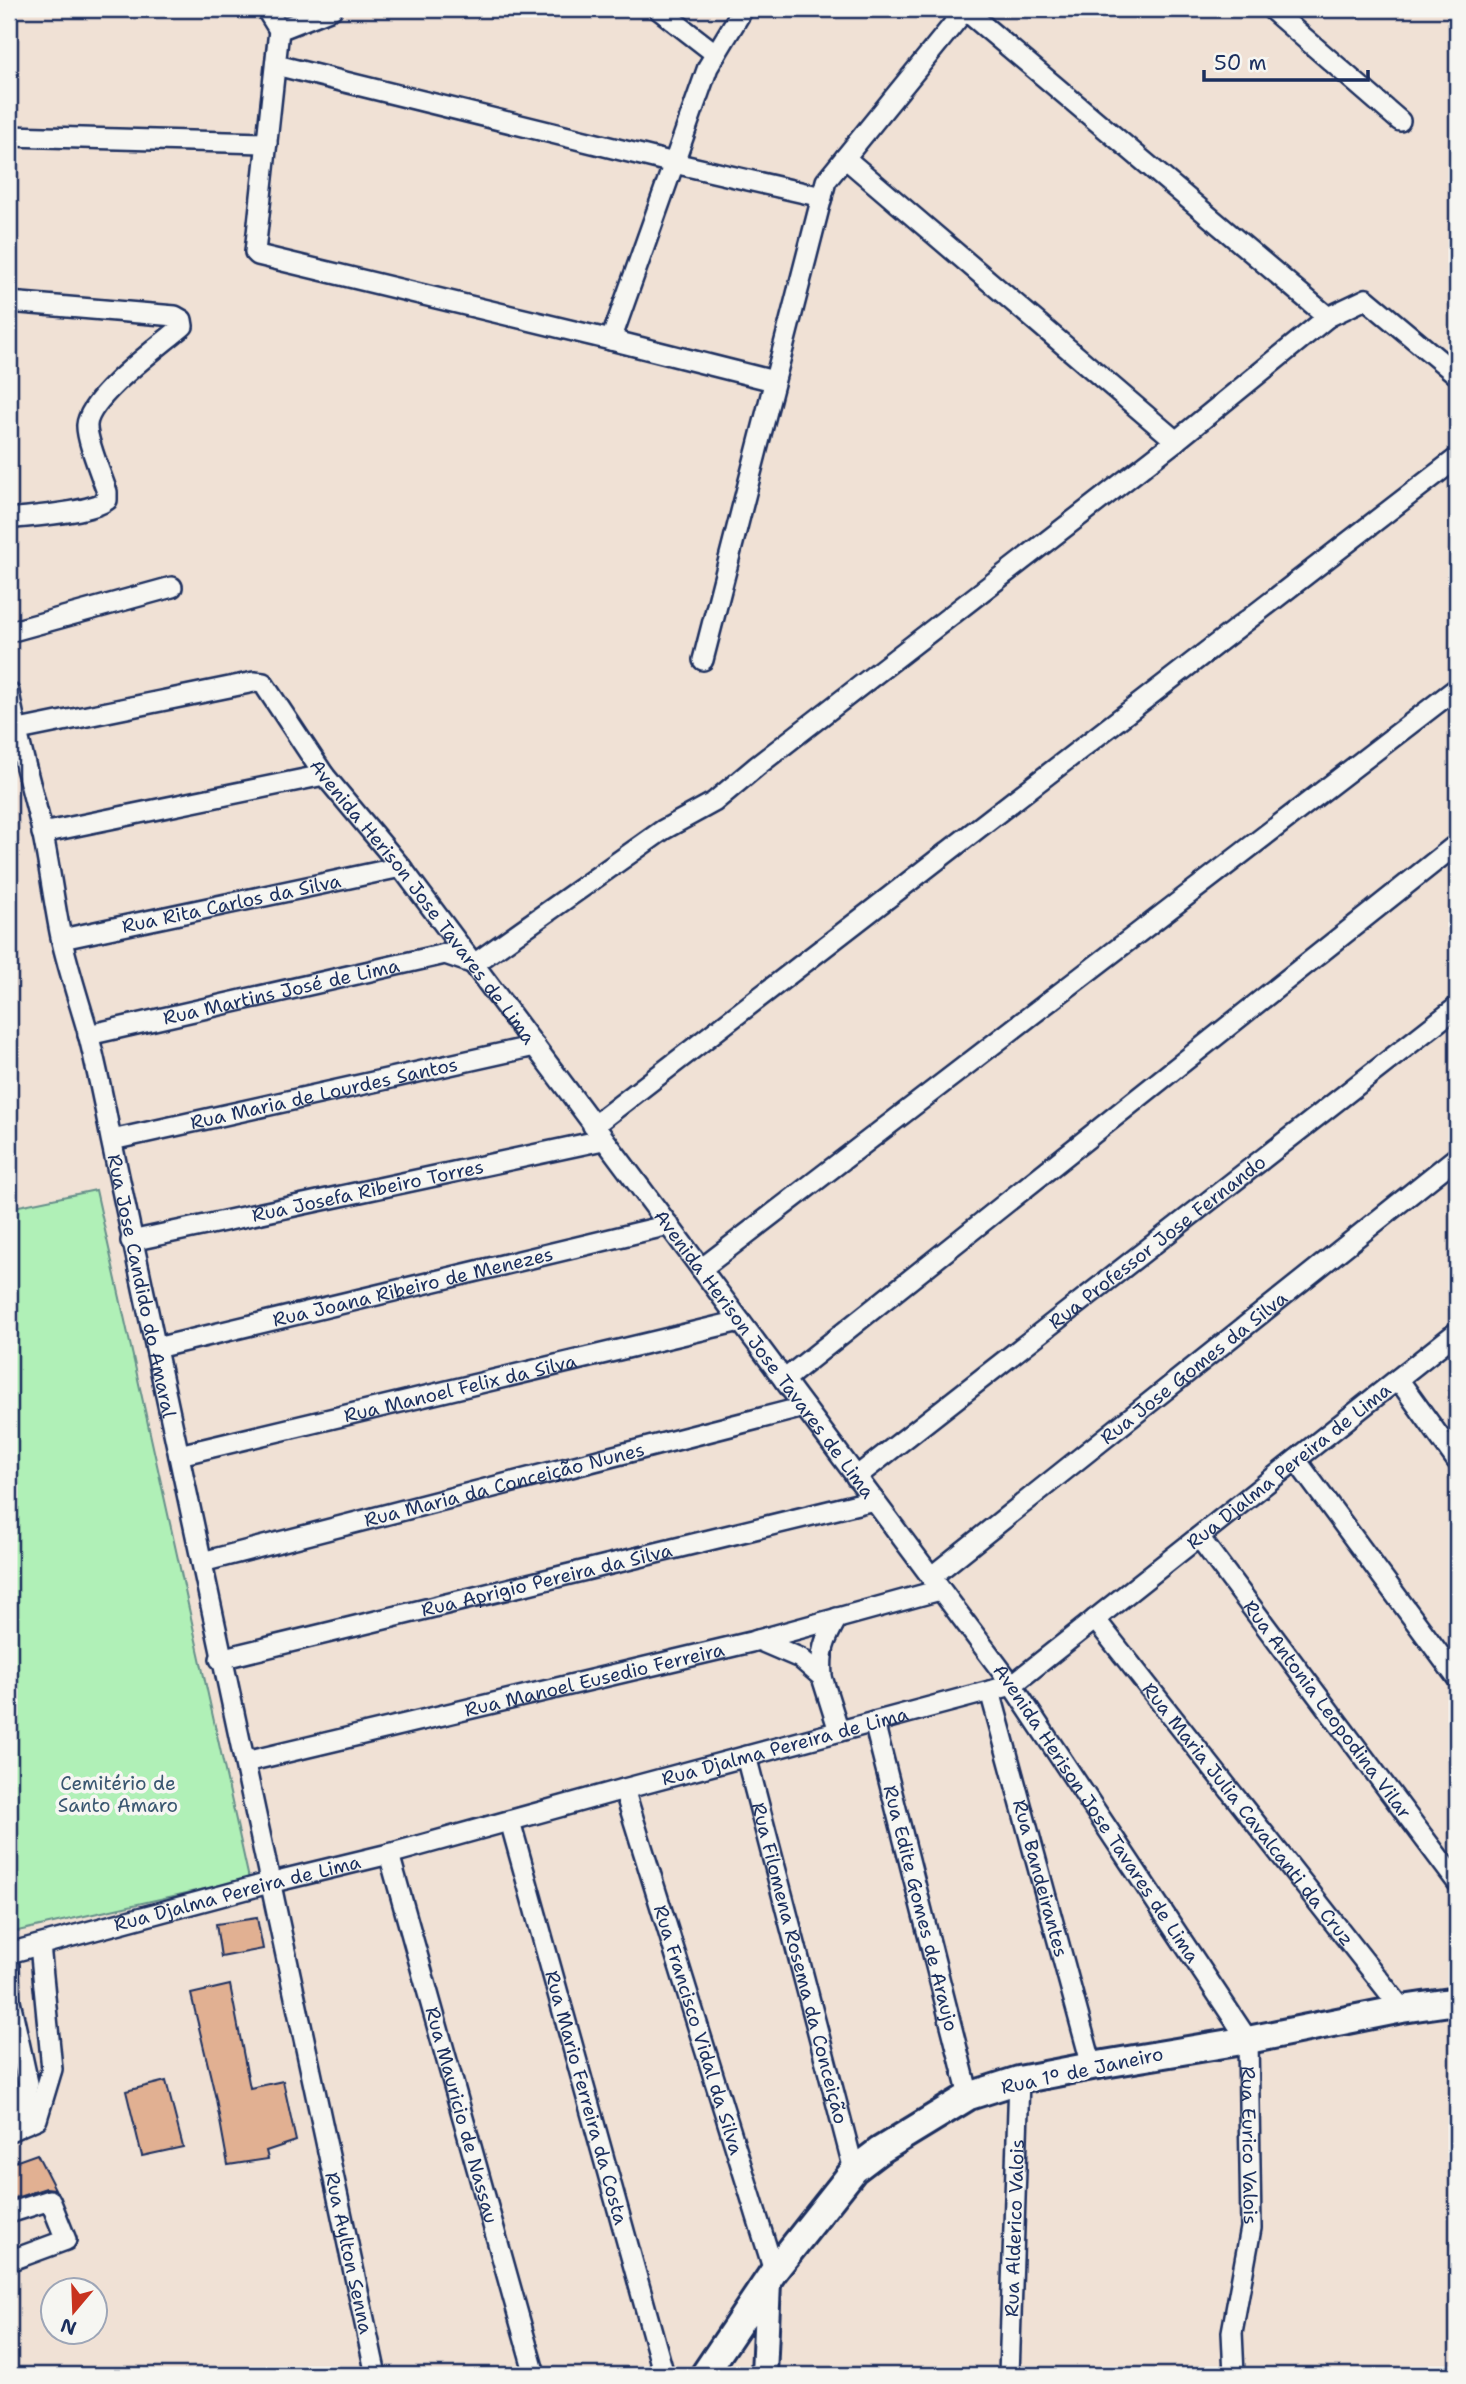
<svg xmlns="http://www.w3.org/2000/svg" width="1466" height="2384" font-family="'Shantell Sans',sans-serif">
	<rect width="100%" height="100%" fill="#f0e1d5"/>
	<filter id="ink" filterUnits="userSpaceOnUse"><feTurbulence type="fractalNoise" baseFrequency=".0143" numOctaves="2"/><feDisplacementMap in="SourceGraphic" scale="14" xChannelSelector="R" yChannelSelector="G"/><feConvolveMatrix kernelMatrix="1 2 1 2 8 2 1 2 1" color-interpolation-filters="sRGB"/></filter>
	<g filter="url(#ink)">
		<!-- green -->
		<path fill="#b0f0b7" stroke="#66908a" stroke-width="2" d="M96 1190 249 1879 9 1933V1208Z"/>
		<!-- building -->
		<path fill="#e1b092" stroke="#1b2f5e" stroke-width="2" d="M257 1918 263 1949 221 1957 216 1924Z
			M230 1985 250 2088 283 2081 296 2141 266 2151 268 2159 228 2165 216 2099 191 1994Z
			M166 2081 183 2147 142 2156 126 2091Z
			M37 2154 55 2189 46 2188 9 2200V2164Z"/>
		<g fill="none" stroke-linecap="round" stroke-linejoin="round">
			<!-- minor casing -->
			<g stroke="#1b2f5e" stroke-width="24">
				<g id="minor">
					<path d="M266 9 279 30"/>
					<path d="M332 9 279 30 255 252 258 255 611 340 674 163 822 197"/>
					<path d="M658 9 716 54"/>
					<path d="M966 9 965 10 1328 317"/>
					<path d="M1271 9 1400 121"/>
					<path d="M276 65 674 163 708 67 743 9"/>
					<path d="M9 136 267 143"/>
					<path d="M845 158 1176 441"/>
					<path d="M9 302 175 316 182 320 183 326C160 346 89 397 87 425 86 439 102 477 107 492V500C90 513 32 516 9 519"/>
					<path d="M611 340 774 381"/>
					<path d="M9 632 172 587"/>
					<path d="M703 660 826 181 965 10"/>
					<path id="s1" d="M9 692C17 740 32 787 43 835 50 869 54 903 61 937 68 968 78 998 87 1029 96 1065 104 1102 111 1139 198 1551 286 1963 376 2375"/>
					<path id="s2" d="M9 732 254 682 263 683 324 775 401 867 1012 1685 1248 2040 1251 2228 1232 2332 1234 2375"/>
					<path d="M42 833 324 775"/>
					<path id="s3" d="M62 939 401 867"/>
					<path d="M474 964 663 830 714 802 757 766 1176 441 1328 317 1366 299 1457 375"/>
					<path id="s4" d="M88 1035 445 954 474 964"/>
					<path d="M593 1126 1457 458"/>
					<path id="s5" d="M112 1140 535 1046"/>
					<path id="s6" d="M131 1241 603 1140"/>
					<path d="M701 1269 1457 688"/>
					<path id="s7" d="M156 1348 669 1225"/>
					<path d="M1398 1379 1457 1461"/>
					<path d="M784 1380 1457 844"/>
					<path id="s8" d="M179 1455 740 1321"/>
					<path d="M1296 1460 1457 1678"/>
					<path id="s9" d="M856 1477 1457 1007"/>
					<path id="s10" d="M1199 1537 1457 1882"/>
					<path id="s11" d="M202 1562 804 1407"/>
					<path id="s12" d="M931 1577 1457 1157"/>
					<path id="s13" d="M1095 1619 1402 2009"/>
					<path d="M758 1640 800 1658 822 1677 839 1731"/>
					<path id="s14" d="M220 1659 874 1500"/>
					<path d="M822 1677C820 1651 824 1641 837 1618"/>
					<path id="s15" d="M990 1691 1092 2066"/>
					<path id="s16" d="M874 1722 969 2096"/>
					<path id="s17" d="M746 1756 854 2170"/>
					<path id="s18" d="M245 1762 751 1642 940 1590"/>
					<path id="s19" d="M624 1789 774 2271"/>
					<path id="s20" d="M510 1821 664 2375"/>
					<path id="s21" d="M389 1854 535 2375"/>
					<path id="s22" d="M9 1953 269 1883 389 1854 624 1789 1012 1685 1457 1332"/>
					<path d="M9 1965 10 2001 28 2083 18 2127 10 2131"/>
					<path d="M18 2127 37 2119 52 2069 40 1945"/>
					<path d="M9 2213 50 2200 66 2240 9 2261"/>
					<path id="s23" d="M1009 2375 1019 2080"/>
				</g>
			</g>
			<!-- tertiary casing -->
			<g stroke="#1b2f5e" stroke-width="30">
				<path id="tertiary" d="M764 2375 768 2282"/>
			</g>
			<!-- secondary casing -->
			<g stroke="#1b2f5e" stroke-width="32">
				<path id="secondary" d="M704 2375 774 2271 854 2170 879 2151 969 2096 1019 2080 1092 2066 1248 2040 1402 2009 1457 2001"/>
			</g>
			<!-- minor -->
			<use href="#minor" stroke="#f6f6f2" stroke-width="19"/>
			<!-- tertiary -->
			<use href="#tertiary" stroke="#f6f6f2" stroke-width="24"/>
			<!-- secondary -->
			<use href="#secondary" stroke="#f6f6f2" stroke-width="26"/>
		</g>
	</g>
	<g text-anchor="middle" stroke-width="7" stroke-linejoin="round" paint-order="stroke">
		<!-- street labels -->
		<g font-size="19" fill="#1b2f5e" stroke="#f6f6f2">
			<text dy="7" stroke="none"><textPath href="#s2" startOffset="530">Avenida Herison Jose Tavares de Lima</textPath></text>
			<text dy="7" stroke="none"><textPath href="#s3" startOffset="173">Rua Rita Carlos da Silva</textPath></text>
			<text dy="7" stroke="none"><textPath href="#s4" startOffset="198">Rua Martins José de Lima</textPath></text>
			<text dy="7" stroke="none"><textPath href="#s5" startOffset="217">Rua Maria de Lourdes Santos</textPath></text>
			<text dy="7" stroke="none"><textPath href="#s6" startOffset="242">Rua Josefa Ribeiro Torres</textPath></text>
			<text dy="7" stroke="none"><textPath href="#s9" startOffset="382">Rua Professor Jose Fernando</textPath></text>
			<text dy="7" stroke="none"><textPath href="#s1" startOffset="609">Rua Jose Candido do Amaral</textPath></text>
			<text dy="7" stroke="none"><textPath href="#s7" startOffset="264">Rua Joana Ribeiro de Menezes</textPath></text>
			<text dy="7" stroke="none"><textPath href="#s2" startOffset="1097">Avenida Herison Jose Tavares de Lima</textPath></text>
			<text dy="7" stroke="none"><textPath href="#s12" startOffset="336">Rua Jose Gomes da Silva</textPath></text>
			<text dy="7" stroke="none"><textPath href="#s8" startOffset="289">Rua Manoel Felix da Silva</textPath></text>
			<text dy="7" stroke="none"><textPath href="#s22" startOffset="1391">Rua Djalma Pereira de Lima</textPath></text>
			<text dy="7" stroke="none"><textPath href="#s11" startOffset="312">Rua Maria da Conceição Nunes</textPath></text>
			<text dy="7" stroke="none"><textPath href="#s14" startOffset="336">Rua Aprigio Pereira da Silva</textPath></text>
			<text dy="7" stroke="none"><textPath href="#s18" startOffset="359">Rua Manoel Eusedio Ferreira</textPath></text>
			<text dy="7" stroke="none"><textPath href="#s10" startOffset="215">Rua Antonia Leopodina Vilar</textPath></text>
			<text dy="7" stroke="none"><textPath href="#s22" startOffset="803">Rua Djalma Pereira de Lima</textPath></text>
			<text dy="7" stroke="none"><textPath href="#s2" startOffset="1664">Avenida Herison Jose Tavares de Lima</textPath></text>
			<text dy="7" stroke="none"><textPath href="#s13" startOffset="248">Rua Maria Julia Cavalcanti da Cruz</textPath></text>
			<text dy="7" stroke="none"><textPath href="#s15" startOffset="194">Rua Bandeirantes</textPath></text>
			<text dy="7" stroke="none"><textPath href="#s22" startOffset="236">Rua Djalma Pereira de Lima</textPath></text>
			<text dy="7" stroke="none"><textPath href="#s16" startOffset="192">Rua Edite Gomes de Araujo</textPath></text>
			<text dy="7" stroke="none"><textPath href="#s17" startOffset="214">Rua Filomena Rosema da Conceição</textPath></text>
			<text dy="7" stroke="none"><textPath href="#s19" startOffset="252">Rua Francisco Vidal da Silva</textPath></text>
			<text transform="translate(1082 2070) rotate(-12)" y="7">Rua 1º de Janeiro</text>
			<text dy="7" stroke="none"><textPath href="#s20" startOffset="287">Rua Mario Ferreira da Costa</textPath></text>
			<text dy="7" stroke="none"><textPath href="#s21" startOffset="271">Rua Mauricio de Nassau</textPath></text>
			<text dy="7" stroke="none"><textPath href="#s2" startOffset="2042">Rua Eurico Valois</textPath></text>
			<text dy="7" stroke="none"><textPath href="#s23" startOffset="147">Rua Alderico Valois</textPath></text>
			<text dy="7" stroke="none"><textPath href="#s1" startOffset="1598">Rua Aylton Senna</textPath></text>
		</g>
		<!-- park labels -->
		<g font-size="19" fill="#395670" stroke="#f6f6f2">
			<text x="118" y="1790">Cemitério de<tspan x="118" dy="22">Santo Amaro</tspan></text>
		</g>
	</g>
	<!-- margin -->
	<rect width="1466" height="2384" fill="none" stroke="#f6f6f2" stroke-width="35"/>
	<rect x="18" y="18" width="1431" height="2349" fill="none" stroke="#1b2f5e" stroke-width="2.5" filter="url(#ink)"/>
	<!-- north arrow -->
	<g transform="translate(74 2311) rotate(199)"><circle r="33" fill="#f6f6f2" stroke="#9ea6b7" stroke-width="2"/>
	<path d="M0-5L12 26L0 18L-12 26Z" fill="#c8321e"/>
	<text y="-10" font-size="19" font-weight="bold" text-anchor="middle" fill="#1b2f5e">N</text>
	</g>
	<!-- scale -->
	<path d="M1204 70v10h164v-10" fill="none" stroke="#1b2f5e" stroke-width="3.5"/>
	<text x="1214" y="70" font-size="21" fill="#1b2f5e" stroke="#f6f6f2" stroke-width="5" paint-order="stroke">50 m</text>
</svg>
